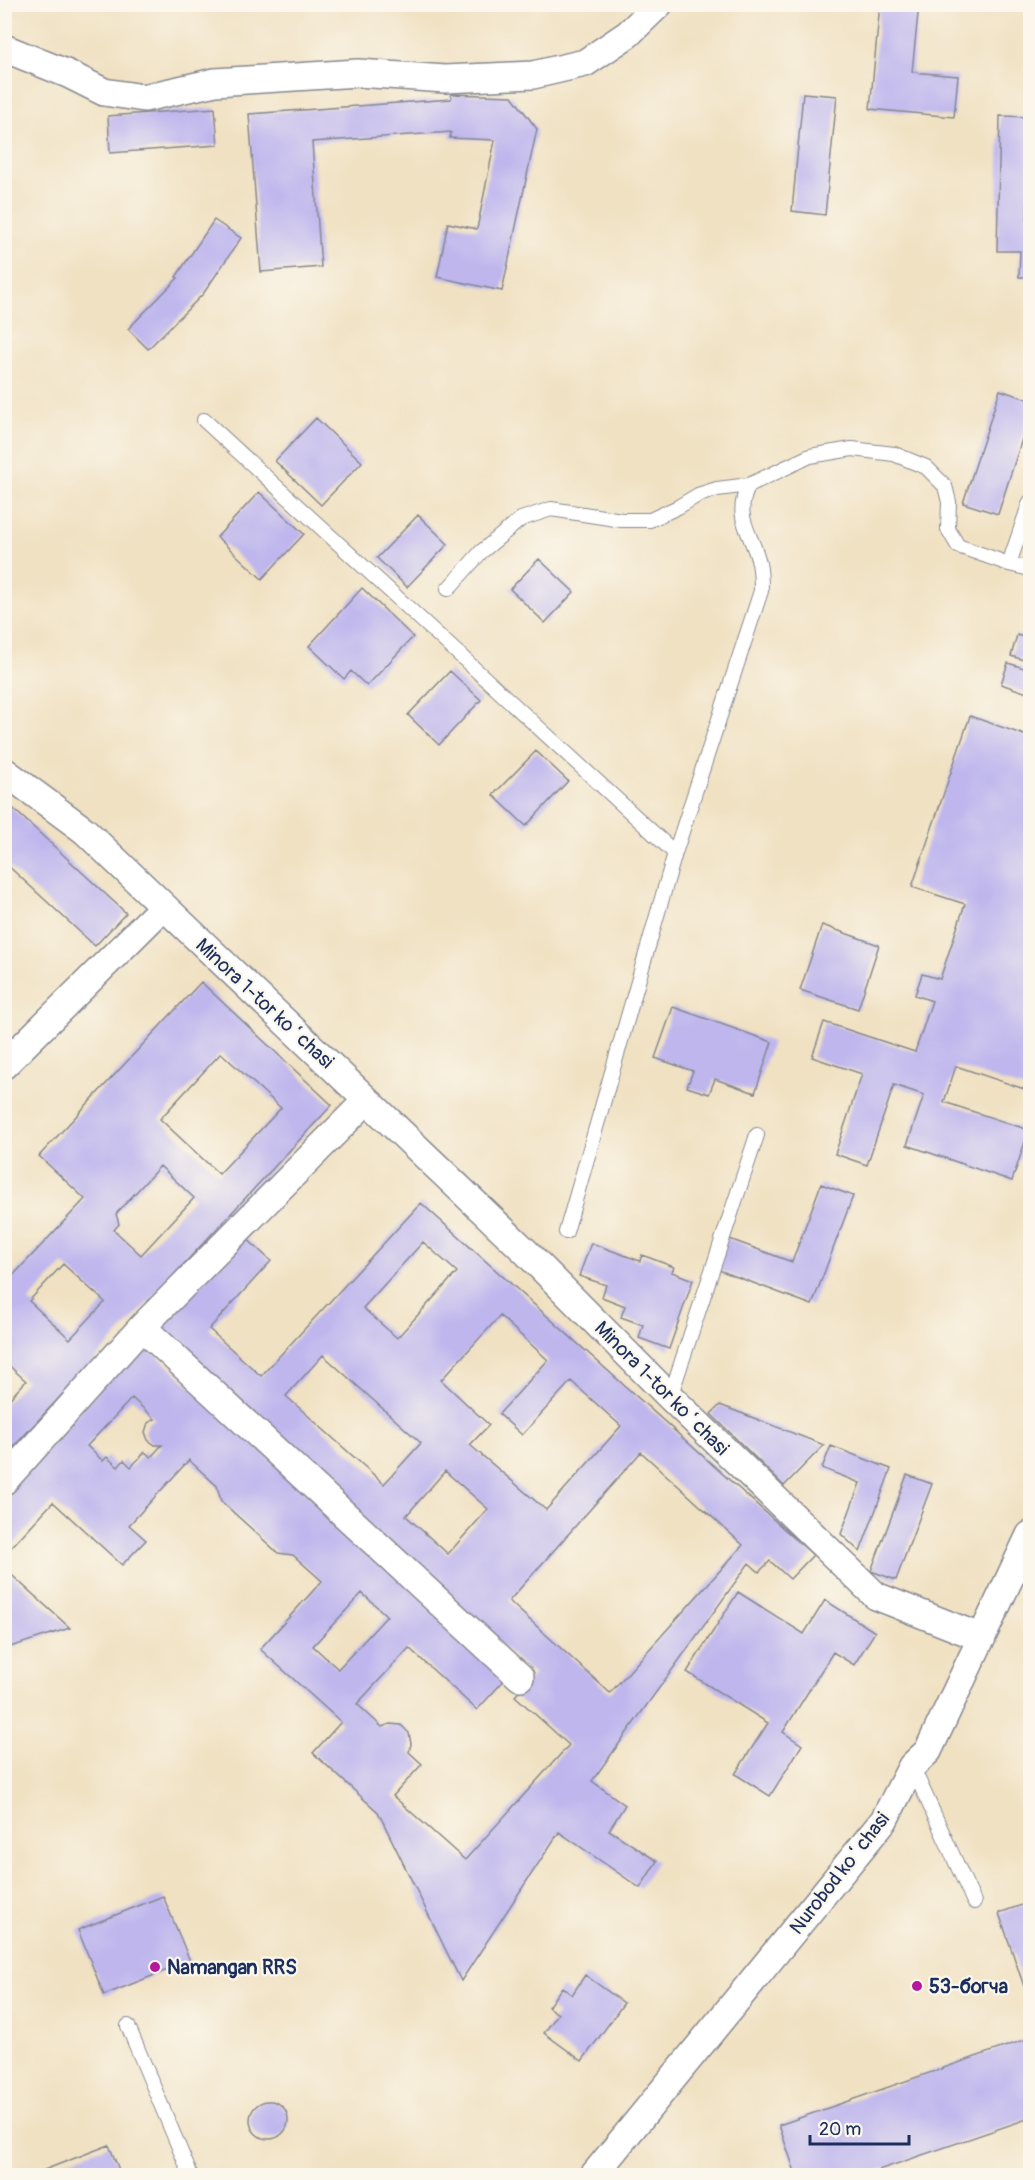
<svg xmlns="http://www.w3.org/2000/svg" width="1035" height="2180" font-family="Pangolin,sans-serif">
	<rect width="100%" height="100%" fill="#fbf7ec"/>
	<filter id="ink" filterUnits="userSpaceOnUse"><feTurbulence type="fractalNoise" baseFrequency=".0167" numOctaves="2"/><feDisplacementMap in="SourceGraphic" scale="12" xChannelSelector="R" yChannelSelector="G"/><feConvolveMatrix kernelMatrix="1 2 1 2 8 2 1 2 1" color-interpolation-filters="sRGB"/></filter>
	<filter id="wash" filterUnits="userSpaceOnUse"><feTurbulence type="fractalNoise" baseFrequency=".008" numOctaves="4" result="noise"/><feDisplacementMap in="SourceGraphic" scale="24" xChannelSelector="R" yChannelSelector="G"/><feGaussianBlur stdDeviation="1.35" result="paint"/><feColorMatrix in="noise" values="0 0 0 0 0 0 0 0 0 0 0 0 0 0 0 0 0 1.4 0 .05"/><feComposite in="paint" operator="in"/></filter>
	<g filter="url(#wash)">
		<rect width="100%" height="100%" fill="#f0e1c2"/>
		<g id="blocks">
			<!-- building -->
			<path fill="#beb6ed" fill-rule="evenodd" d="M880 4H919L912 72 958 76 954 117 870 109Z
				M803 93 837 96 825 215 792 211Z
				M451 94 512 96 537 129 502 291 437 277 448 223 477 229 495 140 450 138 451 132 312 142 321 267 261 272 249 114 451 99Z
				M215 108 218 145 110 153 108 116Z
				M1000 116 1030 117 1027 222H1030V277H1019L1020 251H997Z
				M214 220 241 238 203 294 148 349 128 329 178 278 176 277Z
				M1000 390 1030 400V414L998 514 963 503Z
				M316 418 362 462 321 505 275 461Z
				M259 492 304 534 262 579 217 537Z
				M418 515 448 544 407 587 377 558Z
				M539 559 574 592 545 623 510 589Z
				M362 588 413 637 367 686 351 671 344 679 309 646Z
				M1017 635 1030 639V662L1011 656Z
				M1008 663 1030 670V694L1001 684Z
				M450 671 481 700 439 745 408 715Z
				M970 716 1030 737V1091L956 1066 944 1102 1029 1130 1012 1181 907 1145 924 1095 894 1085 867 1165 835 1154 862 1074 812 1057 824 1022 915 1052 932 1001 915 995 922 974 940 979 965 904 912 887Z
				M536 751 568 781 526 826 493 795Z
				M4 800 126 913 95 946 4 862Z
				M822 925 879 945 858 1009 800 990Z
				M201 982 332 1105 4 1457V1405L26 1381 4 1361V1285L85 1199 39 1156ZM221 1053 281 1108 219 1174 160 1119ZM160 1166 194 1198 141 1255 114 1230 119 1224 116 1214ZM63 1264 105 1302 70 1339 29 1301Z
				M673 1007 772 1042 755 1093 715 1079 709 1094 687 1087 693 1071 655 1058Z
				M821 1184 853 1196 812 1305 716 1269 727 1238 792 1262Z
				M421 1203 813 1555 790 1579 770 1561 759 1572 749 1563 592 1781 625 1805 609 1830 657 1861 640 1888 559 1832 461 1981 378 1812 313 1753 341 1722 260 1649 322 1581 293 1555 278 1553 221 1501 217 1486 189 1460 129 1525 146 1540 122 1565 53 1502 4 1555V1493L142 1342 508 1676 477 1710 409 1648 357 1704 382 1727 390 1724 401 1725 409 1733 411 1744 409 1752 422 1764 393 1796 465 1860 569 1745 515 1696 534 1675 356 1515 159 1329 244 1236 271 1261 209 1329 261 1376ZM423 1242 457 1272 397 1338 363 1308ZM500 1316 548 1360 499 1414 522 1435 571 1381 621 1426 546 1510 470 1445 489 1425 441 1380ZM323 1355 421 1443 384 1484 286 1396ZM132 1398 155 1419 148 1423 145 1432 148 1440 155 1445H162L151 1457 145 1452 131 1467 124 1460 118 1467 107 1457 103 1461 87 1446ZM641 1452 743 1545 610 1693 509 1601ZM445 1471 488 1509 448 1554 406 1516ZM362 1593 387 1616 338 1669 313 1646Z
				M591 1243 640 1261 642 1255 674 1267 672 1272 693 1280 669 1349 639 1338 643 1325 621 1317 625 1306 602 1297 606 1285 579 1276Z
				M720 1405 824 1445 784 1486 711 1414Z
				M831 1446 891 1469 860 1552 841 1534 860 1483 822 1468Z
				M907 1475 932 1484 896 1580 871 1571Z
				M4 1568 70 1628 4 1649Z
				M738 1592 804 1634 825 1600 875 1632 854 1665 833 1652 783 1732 802 1745 770 1796 735 1774 768 1723 687 1672Z
				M163 1896 190 1961 104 1995 78 1930Z
				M1030 1902V2004L999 1913Z
				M585 1975 624 2003 582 2061 544 2033 558 2014 548 2007 562 1987 572 1995Z
				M1030 2038V2118L864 2175H796L779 2125Z
				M250 2120a19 19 0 1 1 38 0a19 19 0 1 1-38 0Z
				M109 2145 121 2175H31Z"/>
		</g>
	</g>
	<g filter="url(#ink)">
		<use href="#blocks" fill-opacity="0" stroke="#868890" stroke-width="1.5"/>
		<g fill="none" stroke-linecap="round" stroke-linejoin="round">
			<!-- lane casing -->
			<g stroke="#868890" stroke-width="16">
				<path id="lane" d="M204 420 675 853
					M1009 564 1030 569
					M448 589 481 552 521 519 551 509 622 520H650L678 507 698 495 717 489 749 485 810 456 852 449 894 454 926 467 945 486 949 502 948 529 958 546 1009 564 1030 502
					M566 1232 675 853 761 591C761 582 761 572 759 563 752 532 732 518 749 485
					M670 1397 757 1135
					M912 1766 974 1902
					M128 2026 191 2176"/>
			</g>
			<!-- street casing -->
			<g stroke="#868890" stroke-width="30">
				<path id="street" d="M4 48 68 74 104 92 144 98 215 82 358 73 445 79 533 75 585 63 628 34 659 4
					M4 771 85 831 524 1250 670 1397 876 1596 982 1638
					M4 1065 163 907
					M142 1327 520 1677
					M4 1481 142 1327 367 1100
					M593 2176 884 1820 912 1766 928 1751 1030 1535"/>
			</g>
			<!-- lane -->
			<use href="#lane" stroke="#fff" stroke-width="14"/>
			<!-- street -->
			<use href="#street" stroke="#fff" stroke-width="27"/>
		</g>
	</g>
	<!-- markers -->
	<g fill="#b5179e" stroke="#fbf7ec" stroke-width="2">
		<circle cx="155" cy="1967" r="6"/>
		<circle cx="917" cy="1986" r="6"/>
	</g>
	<g text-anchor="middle" stroke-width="4.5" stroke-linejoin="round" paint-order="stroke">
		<!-- street labels -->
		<g font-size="20" fill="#1b2f5e" stroke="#fbf7ec">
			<text transform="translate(265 1003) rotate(43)" y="7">Minora 1-tor koʻchasi</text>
			<text transform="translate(662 1388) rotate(45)" y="7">Minora 1-tor koʻchasi</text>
			<text transform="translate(839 1873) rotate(-52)" y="7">Nurobod koʻchasi</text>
		</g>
		<!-- poi labels -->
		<g font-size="20" font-weight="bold" fill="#1b2f5e" stroke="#fbf7ec" text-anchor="start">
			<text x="167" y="1974">Namangan RRS</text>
			<text x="929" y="1993">53-богча</text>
		</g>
	</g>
	<!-- margin -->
	<rect width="1035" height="2180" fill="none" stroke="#fbf7ec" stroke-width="24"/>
	<!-- scale -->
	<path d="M810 2135v9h99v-9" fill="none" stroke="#1b2f5e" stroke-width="3"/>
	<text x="819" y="2135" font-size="18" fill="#1b2f5e" stroke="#fbf7ec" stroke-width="4.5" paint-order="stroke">20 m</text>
</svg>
